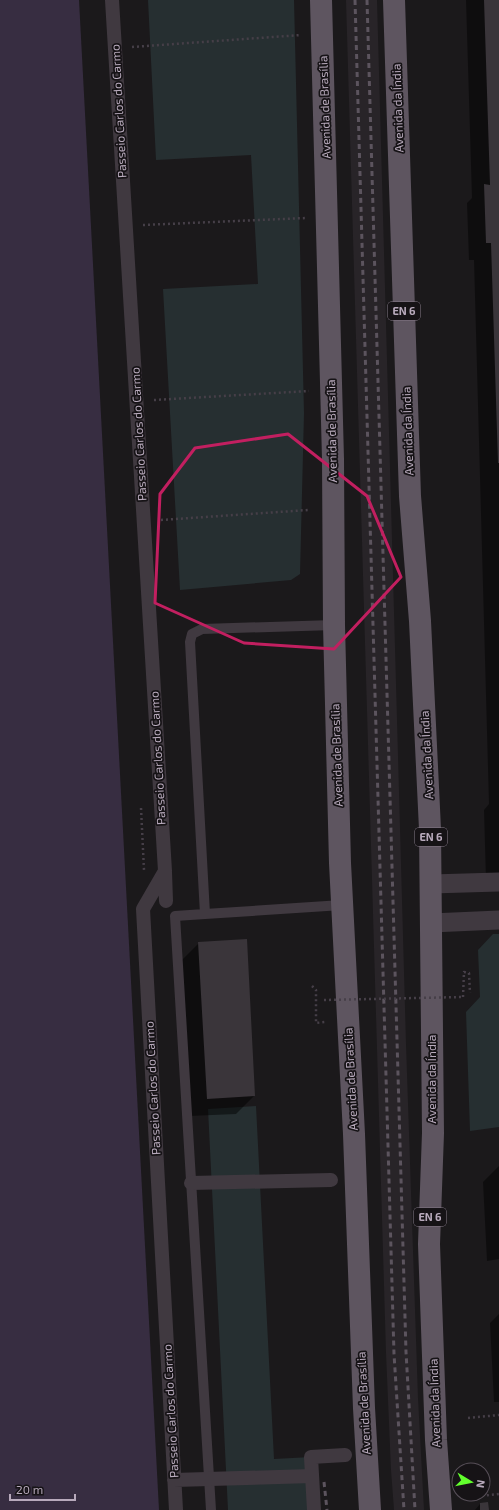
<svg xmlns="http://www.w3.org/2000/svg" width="499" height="1510" font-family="'Exo 2',sans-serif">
	<rect width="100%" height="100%" fill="#1b191b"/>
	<!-- built -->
	<path fill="#282428" d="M346 0H377L406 1044 418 1398 424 1510H394L391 1470 386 1353Z"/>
	<!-- green -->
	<path fill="#262f31" d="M148 0H294L304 413 300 574 291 580 180 590 163 289 258 284 251 155 156 160Z
		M493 934H499V1127L470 1131 466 1012 480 997 478 950Z
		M256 1106 274 1459 311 1457 314 1510H228L208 1109Z"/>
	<!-- water -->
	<path fill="#372d41" d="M0 0H79L159 1510H0Z"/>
	<!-- shadow -->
	<path fill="#0007" d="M466 0H499V879L486 880 484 810 489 804 474 260H469L467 203 472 198Z
		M199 943 254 1096 236 1114 189 1116 181 961Z
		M499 1166V1259L487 1261 483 1182Z
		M499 1314V1402H494L490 1323Z
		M480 1504 488 1510H475Z"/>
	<!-- building -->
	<path fill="#3a353a" d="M484 0H499V463H498L491 243H486L484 184 490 185Z
		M247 939 255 1096 207 1099 198 942Z
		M488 1502 489 1510H480V1503Z"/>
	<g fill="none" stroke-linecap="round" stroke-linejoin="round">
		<!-- path -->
		<path stroke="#463f48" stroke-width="2.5" stroke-dasharray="2 3" stroke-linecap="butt" d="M132 47 301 35
			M143 225 306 218
			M154 400 309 391
			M161 520 308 510
			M141 808 144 870
			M312 986 316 990V1023L325 1022V1021
			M463 997 464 972 469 973 470 993
			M468 1418 499 1415
			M472 1497 499 1494"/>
		<!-- service -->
		<path stroke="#403940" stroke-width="10" d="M334 625 202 629 192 634 190 642 205 914 342 905
			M205 914 175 916 211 1510"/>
		<!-- pedestrian -->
		<path stroke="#403940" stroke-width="14" d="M112 0 165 871 143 909 176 1510
			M165 872 166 901
			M191 1183 331 1180
			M174 1480 312 1476
			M314 1510 311 1457 345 1455"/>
		<!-- minor -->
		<path stroke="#403940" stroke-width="19" d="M431 884 499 882
			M431 923 499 920"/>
		<!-- primary -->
		<path stroke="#5e5560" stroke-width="22" d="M321 0 333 459 334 625 340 863 354 1134 364 1408 370 1510
			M394 0 410 496 420 621 430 829 433 1133 429 1244 436 1440 441 1510"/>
		<!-- rail -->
		<path stroke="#5c545e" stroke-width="3" stroke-dasharray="5 4" stroke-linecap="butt" d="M355 0 394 1354 404 1510
			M367 0 406 1352 415 1510
			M324 1482 327 1510"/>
		<!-- path-bridge -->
		<path stroke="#463f48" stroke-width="2.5" stroke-dasharray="2 3" stroke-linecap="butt" d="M324 1000 463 997"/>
	</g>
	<!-- marked area -->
	<path fill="none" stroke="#c21f60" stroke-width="3" stroke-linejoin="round" d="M288 434 367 496 401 577 334 649 244 643 155 603 160 494 195 448Z"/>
	<g text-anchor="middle" stroke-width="3.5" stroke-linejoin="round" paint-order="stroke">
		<!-- shield labels -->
		<g fill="#161316" stroke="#877d8a" stroke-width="1">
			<rect x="388" y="302" width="32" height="18" rx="3"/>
			<rect x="415" y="828" width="32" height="18" rx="3"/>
			<rect x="414" y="1208" width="32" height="18" rx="3"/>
		</g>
		<g font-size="11" font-weight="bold" fill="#b8aabc">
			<text x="404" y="315">EN 6</text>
			<text x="431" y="841">EN 6</text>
			<text x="430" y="1221">EN 6</text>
		</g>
		<!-- street labels -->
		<g font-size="12" fill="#b8aabc" stroke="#161316">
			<text transform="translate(325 107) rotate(-92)" y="4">Avenida de Brasília</text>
			<text transform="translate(398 108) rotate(-92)" y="4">Avenida da Índia</text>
			<text transform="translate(119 111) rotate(-93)" y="4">Passeio Carlos do Carmo</text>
			<text transform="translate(332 431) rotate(-91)" y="4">Avenida de Brasília</text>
			<text transform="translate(408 431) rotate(-92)" y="4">Avenida da Índia</text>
			<text transform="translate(139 434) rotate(-93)" y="4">Passeio Carlos do Carmo</text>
			<text transform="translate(337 755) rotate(-92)" y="4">Avenida de Brasília</text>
			<text transform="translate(427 755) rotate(-93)" y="4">Avenida da Índia</text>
			<text transform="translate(158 758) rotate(-93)" y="4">Passeio Carlos do Carmo</text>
			<text transform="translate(351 1079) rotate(-93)" y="4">Avenida de Brasília</text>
			<text transform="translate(432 1079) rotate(-90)" y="4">Avenida da Índia</text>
			<text transform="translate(153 1088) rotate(-93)" y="4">Passeio Carlos do Carmo</text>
			<text transform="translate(364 1403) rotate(-93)" y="4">Avenida de Brasília</text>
			<text transform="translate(435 1403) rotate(-92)" y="4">Avenida da Índia</text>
			<text transform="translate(171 1411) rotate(-93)" y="4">Passeio Carlos do Carmo</text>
		</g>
	</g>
	<!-- north arrow -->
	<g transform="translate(471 1482) rotate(100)"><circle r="19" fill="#161316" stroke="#574f58"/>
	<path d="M0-3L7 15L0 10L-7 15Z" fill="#62ff2d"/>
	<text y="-6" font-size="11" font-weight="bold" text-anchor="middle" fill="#b8aabc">N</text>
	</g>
	<!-- scale -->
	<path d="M10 1494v6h65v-6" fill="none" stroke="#b8aabc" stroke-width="2"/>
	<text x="16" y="1494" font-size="12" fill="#b8aabc" stroke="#161316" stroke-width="3" paint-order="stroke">20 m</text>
</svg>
